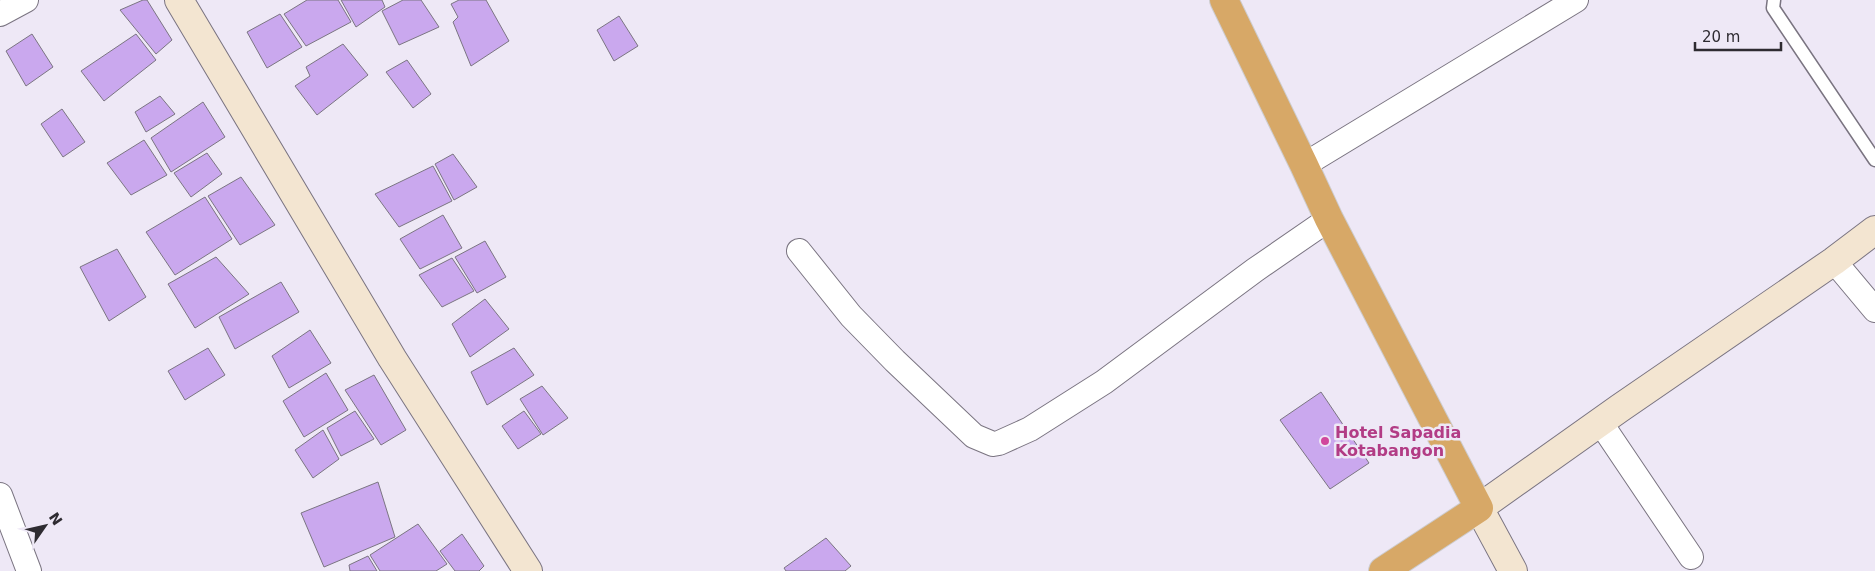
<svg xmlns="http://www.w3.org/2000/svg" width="1875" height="571" font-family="'DejaVu Sans',sans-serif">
	<rect width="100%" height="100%" fill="#eee8f6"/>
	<!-- building -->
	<path fill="#caa8ee" stroke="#7b7582" d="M143 0H147L172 40 156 54 120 10Z
		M307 0H338L351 22 306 46 284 14Z
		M341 0H382L385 7 356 27Z
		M403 0H421L439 27 399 45 382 11Z
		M459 0H486L509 41 471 66 453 22 458 17 451 4Z
		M280 14 302 47 267 68 247 32Z
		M619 16 638 46 614 61 597 30Z
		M32 34 53 67 26 86 6 51Z
		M136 34 156 60 104 101 81 71Z
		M343 44 368 75 317 115 295 86 310 76 306 67Z
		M407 60 431 94 413 108 386 72Z
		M160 96 175 114 146 132 135 112Z
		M203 102 225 137 171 172 151 138Z
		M62 109 85 142 63 157 41 124Z
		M144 140 167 175 131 195 107 163Z
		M207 153 222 174 191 197 174 173Z
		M453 154 477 187 454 200 435 164Z
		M433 166 452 201 399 227 375 194Z
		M241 177 275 225 240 245 208 196Z
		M205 197 232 239 175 275 146 232Z
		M443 215 462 248 420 269 400 239Z
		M485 241 506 277 477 293 455 257Z
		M117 249 146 297 109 321 80 267Z
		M216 257 249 294 195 328 168 284Z
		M452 258 474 291 442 307 419 275Z
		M281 282 299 312 235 349 219 317Z
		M485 299 509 329 470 357 452 324Z
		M310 330 331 363 289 388 272 356Z
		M208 348 225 375 185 400 168 371Z
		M514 348 534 375 487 405 471 372Z
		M326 373 348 410 304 437 283 401Z
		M374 375 406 430 381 445 345 390Z
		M542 386 568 418 543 435 520 399Z
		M1321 392 1369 463 1330 489 1280 420Z
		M355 411 374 439 341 456 327 428Z
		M524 411 541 434 518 449 502 426Z
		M323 430 339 459 313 478 295 450Z
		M378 482 395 537 324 567 301 513Z
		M418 524 447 564 436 571H380L370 555Z
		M462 534 484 566 479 571H455L440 551Z
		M826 538 851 566 845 571H786L784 568Z
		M368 556 377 571H350L349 565Z"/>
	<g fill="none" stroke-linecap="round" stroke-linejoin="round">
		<!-- lane casing -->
		<g stroke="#7a7481" stroke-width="15">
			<path id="lane" d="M1774 0 1773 8 1875 160"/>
		</g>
		<!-- street casing -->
		<g stroke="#7a7481" stroke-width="26">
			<path id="street" d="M0 14 26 0
				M1304 165 1576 0
				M799 251 851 316 895 361 974 436 993 444 999 443 1030 429 1104 382 1255 270 1329 219
				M1834 261 1875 310
				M1600 422 1691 557
				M0 495 29 571"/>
		</g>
		<!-- secondary casing -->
		<g stroke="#7a7481" stroke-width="30">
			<path id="secondary" d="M179 0 392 358 528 571
				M1513 571 1479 508 1620 408 1834 261 1875 230"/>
		</g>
		<!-- highway casing -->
		<g stroke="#cdccce" stroke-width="30">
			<path id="highway" d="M1224 0 1304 165 1329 219 1479 508 1383 571"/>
		</g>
		<!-- lane -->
		<use href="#lane" stroke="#fff" stroke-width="12"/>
		<!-- street -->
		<use href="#street" stroke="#fff" stroke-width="24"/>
		<!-- secondary -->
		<use href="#secondary" stroke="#f3e5d1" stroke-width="28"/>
		<!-- highway -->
		<use href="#highway" stroke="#d7a867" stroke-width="28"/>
	</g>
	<!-- markers -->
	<circle fill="#d1479c" stroke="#eee8f6" stroke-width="2" cx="1325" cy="441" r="5"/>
	<g text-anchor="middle" stroke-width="5" stroke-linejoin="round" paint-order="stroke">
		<!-- hotel labels -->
		<g font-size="16" font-weight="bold" fill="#b23c85" stroke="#eee8f6" text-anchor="start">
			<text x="1335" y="438">Hotel Sapadia<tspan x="1335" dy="18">Kotabangon</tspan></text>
		</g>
	</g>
	<!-- north arrow -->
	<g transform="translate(45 526) rotate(56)" stroke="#eee8f6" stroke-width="4" paint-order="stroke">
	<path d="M0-4L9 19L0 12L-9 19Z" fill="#2e2b31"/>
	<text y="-8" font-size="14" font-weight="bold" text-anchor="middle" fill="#2e2b31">N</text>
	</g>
	<!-- scale -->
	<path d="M1695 42v8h86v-8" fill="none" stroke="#2e2b31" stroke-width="2.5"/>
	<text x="1702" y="42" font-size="15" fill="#2e2b31" stroke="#eee8f6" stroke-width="4" paint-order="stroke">20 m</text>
</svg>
